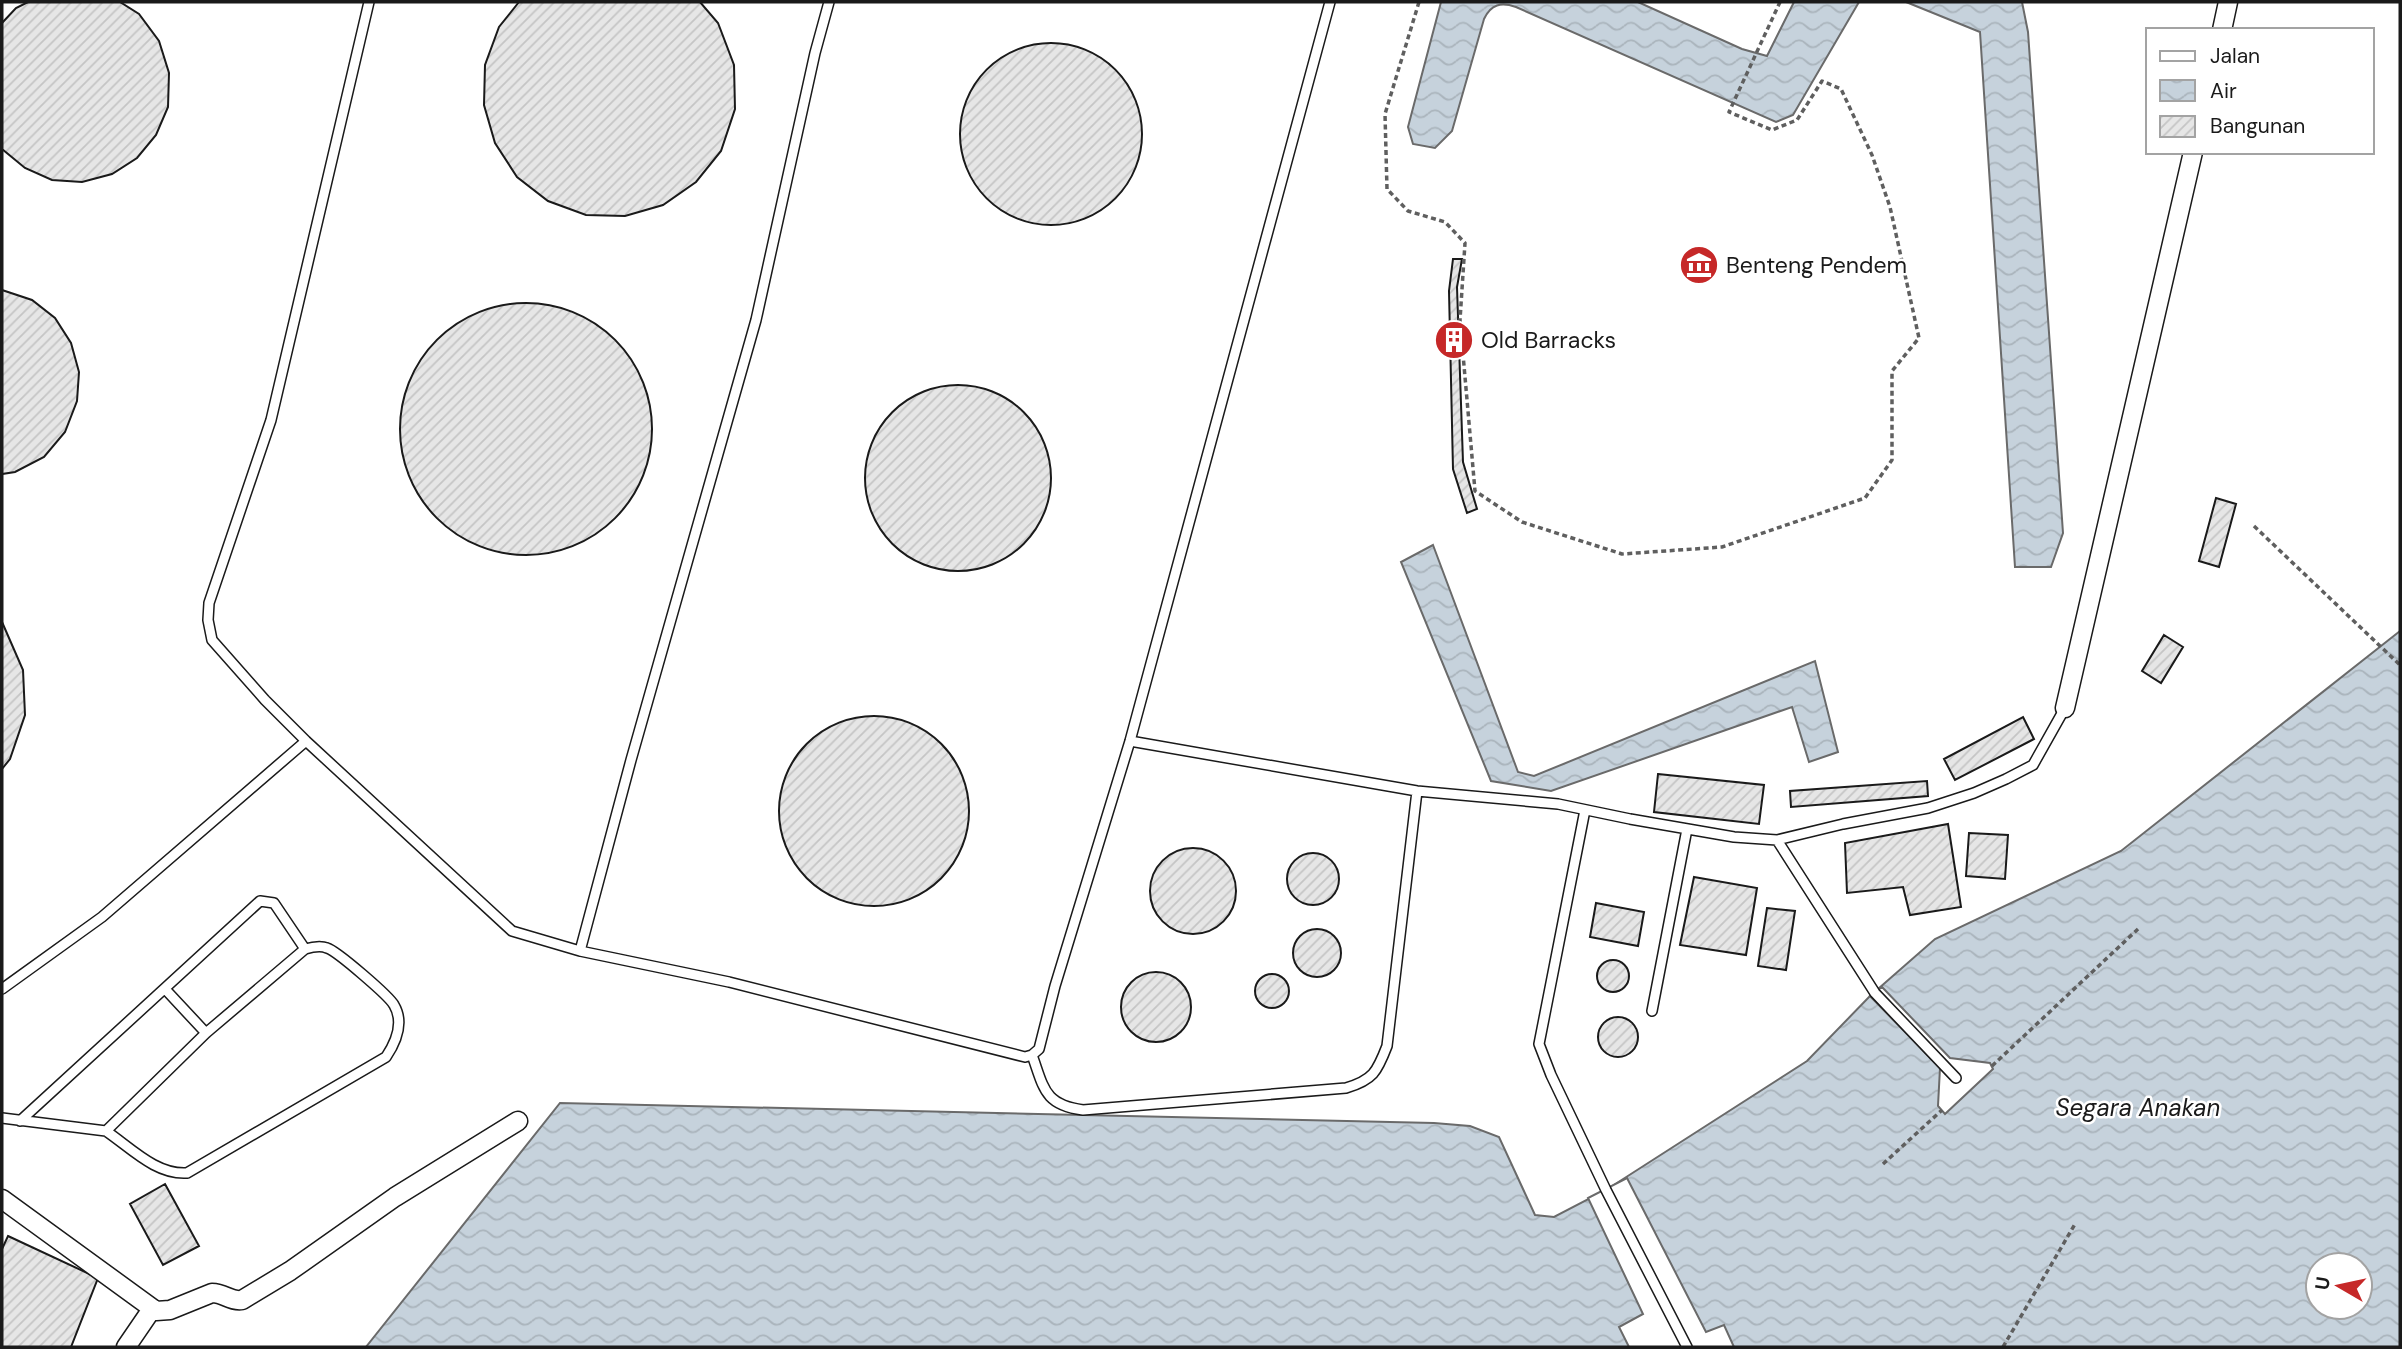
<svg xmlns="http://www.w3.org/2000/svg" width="2402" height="1349" font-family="'DM Sans',sans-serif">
	<defs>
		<pattern id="water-waves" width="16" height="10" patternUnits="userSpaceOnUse" patternTransform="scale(1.75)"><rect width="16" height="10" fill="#c6d2dc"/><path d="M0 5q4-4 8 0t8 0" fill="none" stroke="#aab4bc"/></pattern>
		<pattern id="building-hatch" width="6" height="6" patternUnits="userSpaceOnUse" patternTransform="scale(1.75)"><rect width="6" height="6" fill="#e6e6e6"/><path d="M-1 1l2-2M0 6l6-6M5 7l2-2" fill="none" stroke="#c5c5c5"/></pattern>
	</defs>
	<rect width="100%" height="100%" fill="#fff"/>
	<!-- water -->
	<path fill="url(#water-waves)" stroke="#6a6a6a" stroke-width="2" fill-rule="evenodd" d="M1441 2H1638L1742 49 1767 56 1794 2H1859L1793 115 1776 122 1516 7C1501 2 1491 4 1484 19L1452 131 1435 148 1413 144 1408 127Z
		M1906 2H2022L2028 32 2063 533 2051 567H2015L1980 32Z
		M1433 545 1518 772 1534 776 1815 661 1838 752 1809 762 1792 707 1551 791 1491 781 1401 562Z
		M2400 631V1347H366L560 1103 1434 1123 1470 1126 1499 1137 1535 1215 1554 1217 1606 1190 1807 1061 1870 996 1935 939 2121 851ZM2318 1265H2360V1307H2318Z"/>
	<!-- pier -->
	<path fill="#fff" stroke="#6a6a6a" stroke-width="2" d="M1882 987 1950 1058 1990 1063 1993 1069 1945 1114 1938 1106 1940 1068 1870 996Z
		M1627 1178 1706 1332 1724 1325 1734 1347H1629L1619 1327 1643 1314 1588 1198Z"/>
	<!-- building -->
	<path fill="url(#building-hatch)" stroke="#1a1a1a" stroke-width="2" d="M28 2H120L139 14 159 41 169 73 168 107 156 135 137 158 112 174 82 182 52 180 25 168 2 149V23L16 8Z
		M519 2H700L718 23 734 65 735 109 721 151 696 182 663 205 625 216 586 215 548 201 517 177 495 143 484 105 485 65 499 27Z
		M960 134a91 91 0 1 1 182 0a91 91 0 1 1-182 0Z
		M1453 259H1462L1457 287 1463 462 1477 509 1467 513 1453 469 1449 291Z
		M2 290 32 300 55 318 71 343 79 372 77 401 65 432 44 457 15 472 2 474Z
		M400 429a126 126 0 1 1 252 0a126 126 0 1 1-252 0Z
		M865 478a93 93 0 1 1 186 0a93 93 0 1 1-186 0Z
		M2216 498 2236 504 2219 567 2199 561Z
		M2 622 23 670 25 715 10 759 2 769Z
		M2164 635 2183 647 2161 683 2142 671Z
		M779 811a95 95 0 1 1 190 0a95 95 0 1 1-190 0Z
		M2023 717 2034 739 1955 780 1944 759Z
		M1658 774 1764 785 1759 824 1654 812Z
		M1927 781 1928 796 1791 807 1790 791Z
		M1948 824 1961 907 1910 915 1903 887 1847 893 1845 843Z
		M1969 833 2008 835 2005 879 1966 876Z
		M1150 891a43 43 0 1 1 86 0a43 43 0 1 1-86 0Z
		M1287 879a26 26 0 1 1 52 0a26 26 0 1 1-52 0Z
		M1694 877 1757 888 1746 955 1680 945Z
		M1596 903 1644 912 1638 946 1590 937Z
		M1767 908 1795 911 1786 970 1758 966Z
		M1293 953a24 24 0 1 1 48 0a24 24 0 1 1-48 0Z
		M1597 976a16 16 0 1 1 32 0a16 16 0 1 1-32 0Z
		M1121 1007a35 35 0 1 1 70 0a35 35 0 1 1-70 0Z
		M1255 991a17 17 0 1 1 34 0a17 17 0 1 1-34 0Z
		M1598 1037a20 20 0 1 1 40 0a20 20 0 1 1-40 0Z
		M165 1184 199 1246 163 1265 130 1204Z
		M8 1236 98 1278 71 1347H2V1249Z"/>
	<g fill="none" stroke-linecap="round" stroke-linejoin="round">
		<!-- service casing -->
		<g stroke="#1a1a1a" stroke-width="12">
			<path id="service" d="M369 2 271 420 209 603 208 620 212 640 265 700 306 741 512 931 580 951 729 982 1025 1057 1032 1055 1039 1049 1055 986 1130 741 1330 2
				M1130 741 1417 791 1558 804 1630 819 1734 837 1777 840 1843 824 1928 808 1974 793 2006 779 2033 765 2065 708
				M1585 810 1539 1044 1551 1075 1606 1190 1687 1347
				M1777 840 1875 993 1956 1078
				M580 951 631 760 756 320 815 53 829 2
				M2 989 102 917 306 741
				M165 989 206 1033
				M1652 1011 1687 829
				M1032 1055C1044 1088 1044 1105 1083 1110L1346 1088C1373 1080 1377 1072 1387 1046L1417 791
				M2 1118 106 1131 206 1033 305 949C312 947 320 945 327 948 337 951 389 996 394 1005 404 1022 396 1042 386 1057L187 1173C156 1175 131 1148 106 1131
				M20 1121 260 901 274 903 305 949"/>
		</g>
		<!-- minor casing -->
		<g stroke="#1a1a1a" stroke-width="21">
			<path id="minor" d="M2222 30 2228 2
				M2065 708 2193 152
				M2 1199 156 1311 170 1310 212 1293C225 1293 230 1302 242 1300L290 1271 395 1197 518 1121
				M126 1347 152 1309"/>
		</g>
		<!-- path -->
		<path stroke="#5f5f5f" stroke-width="3.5" stroke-dasharray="5 3.5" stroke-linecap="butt" d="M1419 2 1385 114 1387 189 1408 211 1445 222 1465 243 1460 320 1475 491 1522 522 1622 554 1722 547 1865 498 1892 460V371L1919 338 1890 207 1872 155 1841 89 1822 81 1797 120 1772 130 1729 112 1780 2
			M2254 526 2400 665
			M1992 1066 2138 929
			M1883 1164 1942 1110
			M2003 1347 2075 1224"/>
		<!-- service -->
		<use href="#service" stroke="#fff" stroke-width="9"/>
		<!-- minor -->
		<use href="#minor" stroke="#fff" stroke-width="18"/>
	</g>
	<!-- icons -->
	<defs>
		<g id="museum-disc" transform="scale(2.0125)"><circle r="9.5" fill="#c62828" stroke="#fff"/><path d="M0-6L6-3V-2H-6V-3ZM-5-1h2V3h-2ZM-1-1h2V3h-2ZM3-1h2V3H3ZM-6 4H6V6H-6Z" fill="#fff"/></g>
		<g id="building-disc" transform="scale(2.0125)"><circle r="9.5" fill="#c62828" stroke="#fff"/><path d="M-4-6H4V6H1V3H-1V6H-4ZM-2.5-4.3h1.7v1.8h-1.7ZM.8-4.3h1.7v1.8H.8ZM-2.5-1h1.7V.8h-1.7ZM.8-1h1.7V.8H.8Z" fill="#fff"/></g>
	</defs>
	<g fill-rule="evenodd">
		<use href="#museum-disc" x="1699" y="265"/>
		<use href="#building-disc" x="1454" y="340"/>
	</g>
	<g text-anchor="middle" stroke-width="5" stroke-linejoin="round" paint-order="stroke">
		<!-- poi labels -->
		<g font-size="23" fill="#1a1a1a" stroke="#fff" text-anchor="start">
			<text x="1726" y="273">Benteng Pendem</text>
			<text x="1481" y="348">Old Barracks</text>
		</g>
		<!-- water labels -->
		<g font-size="24" font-style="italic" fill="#1a1a1a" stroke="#fff">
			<text x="2138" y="1116">Segara Anakan</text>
		</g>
	</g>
	<!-- border -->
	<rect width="2402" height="1349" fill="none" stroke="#1a1a1a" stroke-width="7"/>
	<!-- legend -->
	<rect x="2146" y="28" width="228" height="126" fill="#ffffff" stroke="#a3a3a3" stroke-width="2"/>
	<rect x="2160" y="51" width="35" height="10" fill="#ffffff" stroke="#a3a3a3" stroke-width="2"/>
	<text x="2210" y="63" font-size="21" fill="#1a1a1a">Jalan</text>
	<rect x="2160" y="80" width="35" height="21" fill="url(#water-waves)" stroke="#a3a3a3" stroke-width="2"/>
	<text x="2210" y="98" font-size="21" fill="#1a1a1a">Air</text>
	<rect x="2160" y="116" width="35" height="21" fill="url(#building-hatch)" stroke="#a3a3a3" stroke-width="2"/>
	<text x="2210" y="133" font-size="21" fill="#1a1a1a">Bangunan</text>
	<!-- north arrow -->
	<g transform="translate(2339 1286) rotate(279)"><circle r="33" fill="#ffffff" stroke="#a3a3a3" stroke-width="2"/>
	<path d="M0-5L12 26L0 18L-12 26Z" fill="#c62828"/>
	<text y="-10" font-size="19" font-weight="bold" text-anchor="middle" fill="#1a1a1a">U</text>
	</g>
</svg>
